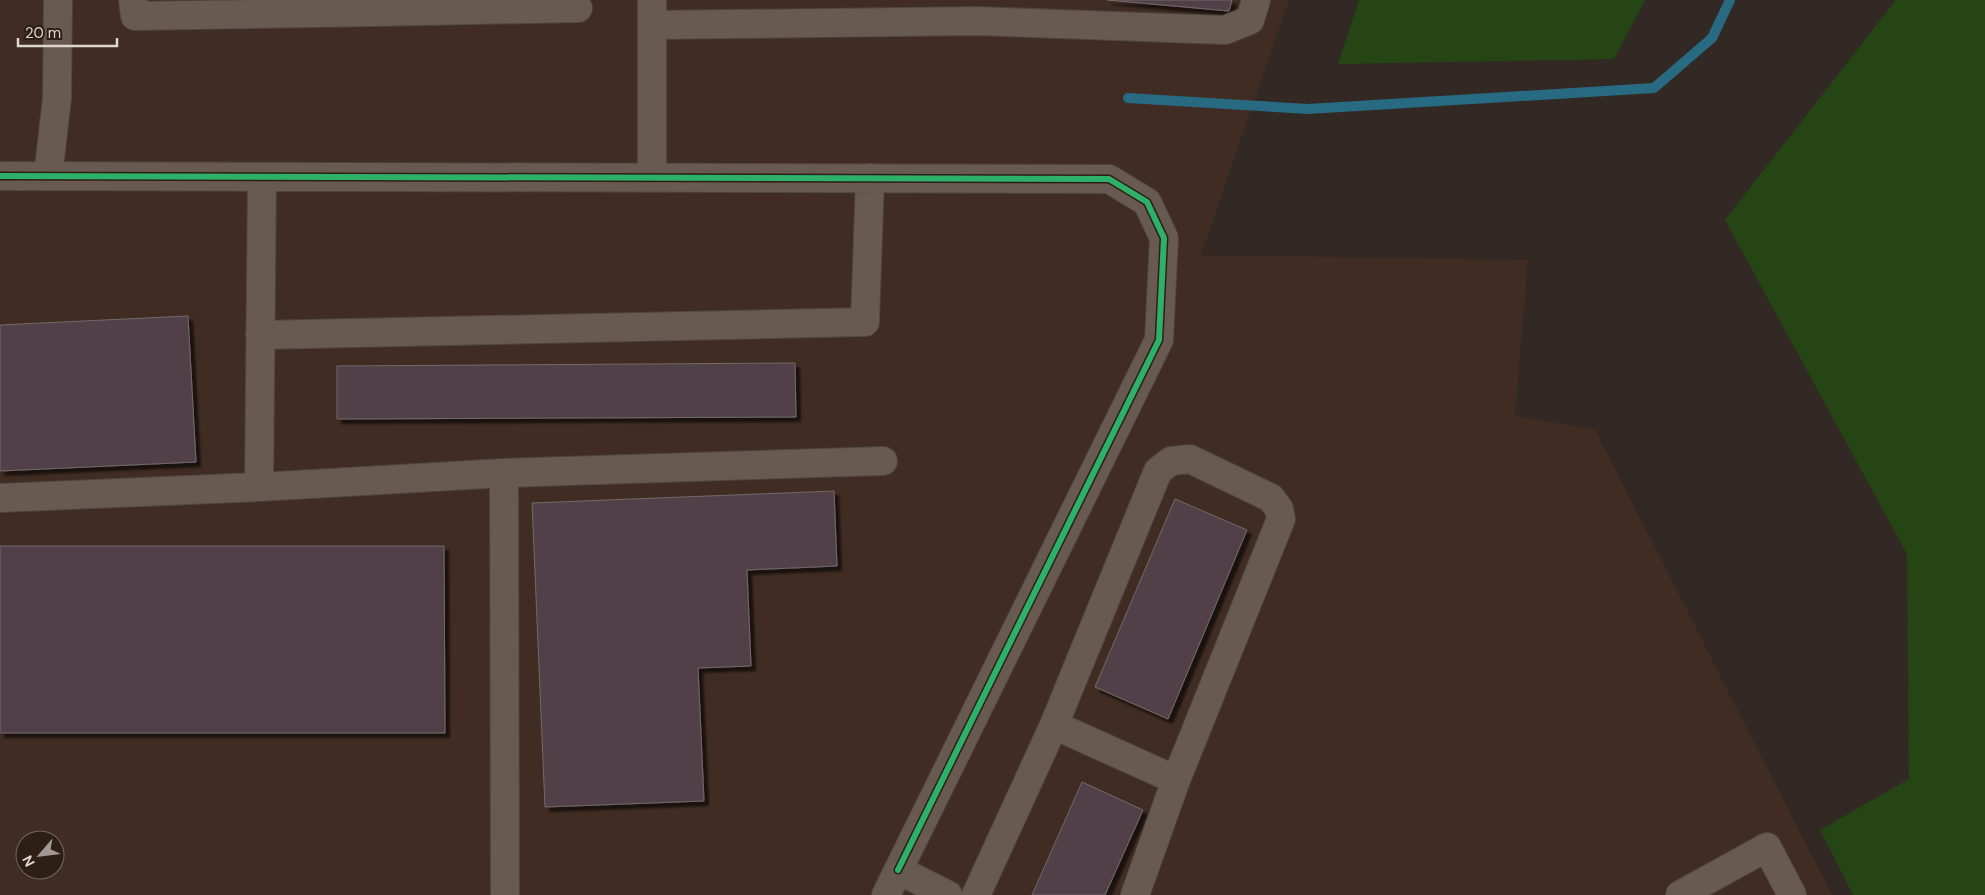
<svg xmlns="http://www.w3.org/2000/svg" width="1985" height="895" font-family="'DM Sans',sans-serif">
	<defs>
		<filter id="shadow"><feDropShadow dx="4.5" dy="4.5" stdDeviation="1" flood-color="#0009"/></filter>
	</defs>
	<rect width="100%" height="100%" fill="#322925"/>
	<!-- built -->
	<path fill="#402c22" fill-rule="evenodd" d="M0 0H1289L1201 255 1528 260 1515 416 1595 430 1832 895H0ZM25 840H55V870H25Z"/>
	<!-- green -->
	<path fill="#264515" d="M1359 0H1645L1614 59 1338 64Z
		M1896 0H1985V895H1853L1820 830 1909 779 1907 554 1725 220Z"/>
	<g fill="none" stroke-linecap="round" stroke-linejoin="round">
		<!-- stream -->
		<path stroke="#296a83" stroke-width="10" d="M1128 98 1308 109 1654 88 1712 38 1730 0"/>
	</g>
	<!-- building -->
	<path fill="#514147" stroke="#726a6a" filter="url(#shadow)" d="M1107 0H1232L1229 11Z
		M188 316 196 462 0 471V325Z
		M795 363 796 417 337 419V366Z
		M834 491 837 566 747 570 751 666 698 668 704 801 545 807 532 503Z
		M1175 499 1247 530 1168 719 1095 687Z
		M0 546H444L445 733H0Z
		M1082 782 1143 810 1105 895H1032Z"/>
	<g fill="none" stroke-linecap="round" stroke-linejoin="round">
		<!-- minor casing -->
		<g stroke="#4d4541" stroke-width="30">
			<path id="minor" d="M133 0 135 16 375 12V0
				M375 12 578 8
				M652 25 978 21 1225 30 1250 20 1256 0
				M0 176 1109 179 1147 202 1164 238 1159 340 886 895
				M48 176 57 98 58 0
				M652 177V0
				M260 335 865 322 870 178
				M504 473 505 895
				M259 487 262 177
				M0 498 259 487 504 473 883 461
				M1054 725 1176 780
				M898 870 948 895
				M976 895 1054 725 1158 471 1171 461 1190 459 1271 498 1279 509 1281 519 1176 780 1135 895
				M1680 895 1767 847 1792 895"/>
		</g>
		<!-- minor -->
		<use href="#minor" stroke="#685a51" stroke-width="28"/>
		<!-- cycleway casing -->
		<g stroke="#2d1e16" stroke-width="9">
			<path id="cycleway" d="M0 176 1109 179 1147 202 1164 238 1159 340 898 870"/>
		</g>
		<!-- cycleway -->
		<use href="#cycleway" stroke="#2db169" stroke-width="6"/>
	</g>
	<!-- north arrow -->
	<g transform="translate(40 855) rotate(242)"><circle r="24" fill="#2d1e16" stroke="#746760"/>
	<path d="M0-4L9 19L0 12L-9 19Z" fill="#a29994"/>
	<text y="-8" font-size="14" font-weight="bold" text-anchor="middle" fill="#dfd5d0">N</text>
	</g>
	<!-- scale -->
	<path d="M18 38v8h99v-8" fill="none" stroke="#dfd5d0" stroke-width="2.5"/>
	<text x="25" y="38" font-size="15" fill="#dfd5d0" stroke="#2d1e16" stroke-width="4" paint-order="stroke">20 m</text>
</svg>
